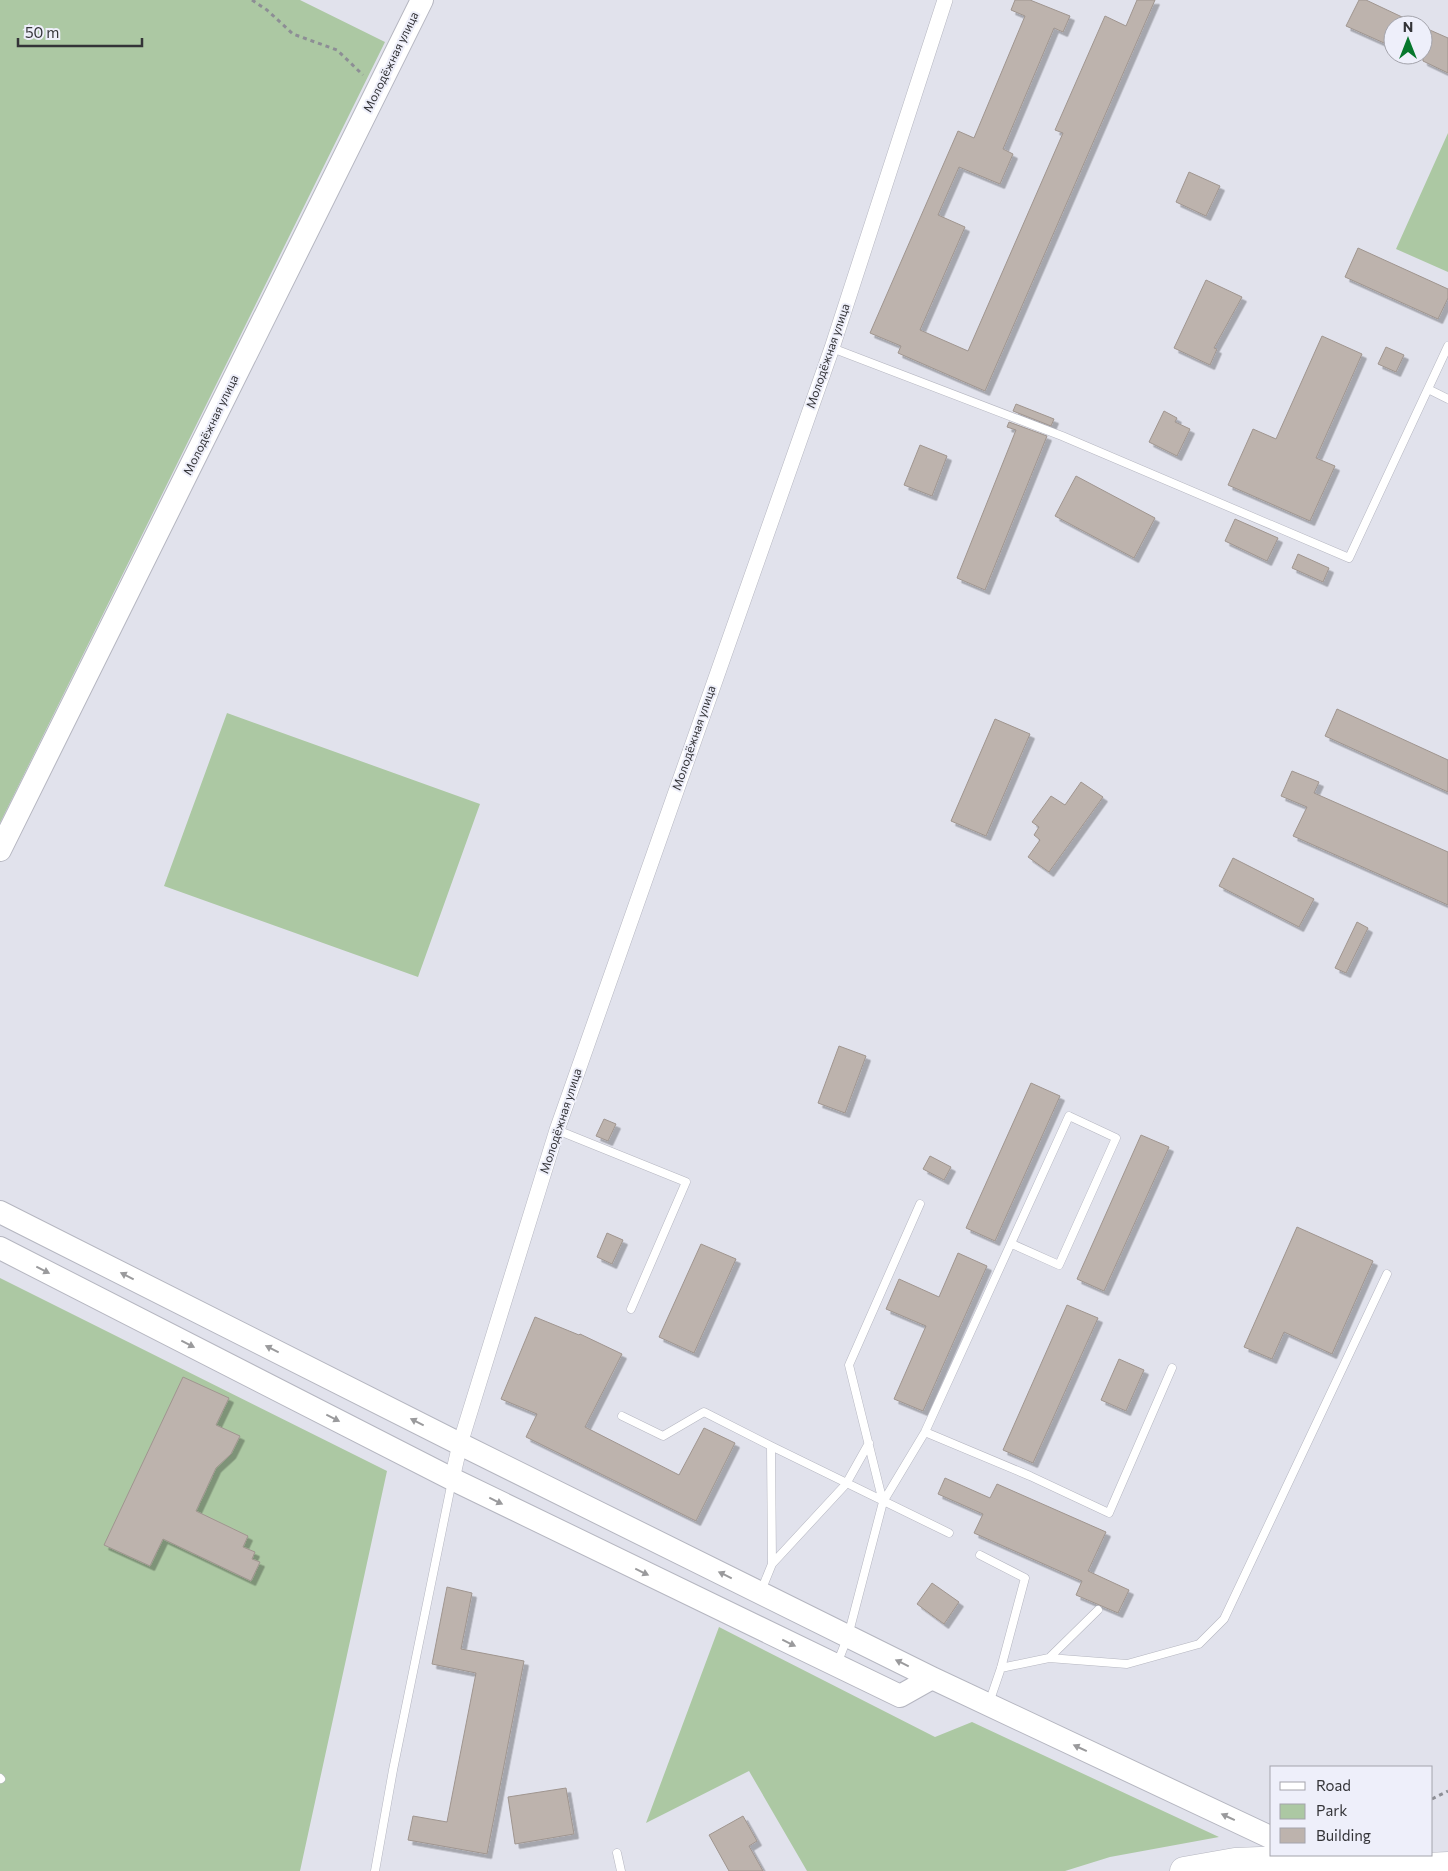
<svg xmlns="http://www.w3.org/2000/svg" width="1448" height="1871" font-family="Commissioner,sans-serif">
	<defs>
		<filter id="shadow"><feDropShadow dx="4.5" dy="4.5" stdDeviation="0" flood-color="#0004"/></filter>
	</defs>
	<rect width="100%" height="100%" fill="#e1e2ec"/>
	<!-- green -->
	<path fill="#acc8a3" d="M0 0H300L385 42 0 823Z
		M1448 133V272L1396 249Z
		M227 713 480 804 418 977 164 886Z
		M0 1278 387 1471 300 1871H0Z
		M719 1627 935 1737 972 1722 1219 1837 1110 1857 1065 1871H807L749 1771 646 1823Z"/>
	<!-- building -->
	<path fill="#bdb3ad" stroke="#9f958f" filter="url(#shadow)" d="M1015 0H1030L1070 16 1063 32 1054 28 1003 149 1013 154 1000 184 959 167 938 215 965 227 920 330 968 351 1063 133 1055 130 1105 16 1126 26 1137 0H1155L985 391 898 353 901 346 870 333 958 131 974 138 1025 16 1011 10Z
		M1359 0H1366L1419 25H1393V47L1346 26Z
		M1423 27 1448 38V73L1423 61Z
		M1189 172 1220 186 1206 216 1176 202Z
		M1358 248 1448 289V298L1438 319 1345 277Z
		M1206 280 1242 297 1214 348 1217 349 1210 365 1174 348Z
		M1322 336 1362 354 1316 458 1335 466 1310 521 1228 485 1253 429 1276 439Z
		M1386 347 1404 355 1396 372 1378 364Z
		M1016 404 1054 419 1051 426 1013 411Z
		M1164 411 1177 418 1175 422 1190 429 1177 456 1149 442Z
		M1009 422 1047 436 985 590 957 578 1016 430 1007 427Z
		M920 445 947 456 932 496 904 485Z
		M1076 476 1155 518 1134 558 1055 516Z
		M1235 519 1278 538 1267 561 1225 541Z
		M1298 554 1329 568 1323 582 1292 568Z
		M1337 709 1448 760V792L1325 736Z
		M995 719 1030 734 986 836 951 821Z
		M1292 771 1319 782 1314 793 1448 852V905L1293 836 1307 807 1281 796Z
		M1081 782 1103 797 1049 872 1028 857 1040 840 1034 835 1039 827 1032 822 1051 796 1065 805Z
		M1233 858 1314 899 1299 927 1219 886Z
		M1357 922 1368 928 1346 973 1335 968Z
		M839 1046 866 1056 845 1113 818 1103Z
		M1031 1083 1060 1096 995 1241 966 1228Z
		M604 1119 616 1124 608 1141 596 1136Z
		M1141 1135 1169 1147 1104 1291 1077 1279Z
		M930 1156 951 1167 944 1180 923 1169Z
		M1297 1227 1373 1261 1332 1354 1284 1332 1272 1359 1244 1347Z
		M607 1233 623 1240 612 1264 597 1257Z
		M701 1244 736 1259 694 1353 659 1337Z
		M958 1253 987 1266 923 1411 894 1399 926 1326 886 1309 899 1279 939 1297Z
		M1067 1305 1098 1318 1033 1463 1003 1450Z
		M535 1317 579 1335 580 1334 622 1354 585 1427 679 1475 704 1428 735 1443 696 1521 526 1437 537 1414 501 1399Z
		M1119 1359 1144 1370 1126 1411 1101 1400Z
		M183 1377 229 1398 216 1425 240 1436 231 1454 216 1468 196 1511 248 1536 243 1547 255 1552 252 1559 260 1562 251 1581 163 1539 150 1566 104 1545Z
		M945 1478 990 1498 997 1484 1106 1532 1088 1571 1129 1590 1118 1613 1076 1595 1082 1581 974 1533 983 1514 938 1494Z
		M932 1583 959 1602 944 1624 917 1604Z
		M447 1587 472 1593 461 1649 524 1661 487 1854 408 1840 413 1816 447 1822 476 1673 432 1664Z
		M566 1788 574 1834 515 1844 508 1797Z
		M743 1816 757 1841 749 1846 763 1871H729L709 1835Z"/>
	<g fill="none" stroke-linecap="round" stroke-linejoin="round">
		<!-- lane casing -->
		<g stroke="#b5b6c0" stroke-width="9">
			<path id="lane" d="M832 348 1062 436 1349 558 1448 346
				M1428 389 1448 399
				M557 1130 686 1182 631 1309
				M622 1416 663 1436 704 1412 771 1446
				M925 1432 1030 1476 1109 1513 1172 1368
				M883 1502 849 1365 920 1204
				M980 1555 1025 1578 1001 1668 989 1703
				M772 1564 846 1484 869 1443
				M761 1591 772 1564 771 1446 949 1533
				M1049 1658 1127 1664 1199 1644 1224 1619 1387 1274
				M837 1664 848 1636 883 1502 925 1432 1069 1116 1116 1138 1059 1265 1012 1244
				M1001 1668 1049 1658 1098 1610
				M0 1778 1 1779
				M617 1853 621 1871
				M375 1871 393 1770 452 1481"/>
		</g>
		<!-- street casing -->
		<g stroke="#b5b6c0" stroke-width="16">
			<path id="street" d="M452 1479 460 1444 557 1130 832 348 945 0"/>
		</g>
		<!-- secondary casing -->
		<g stroke="#b5b6c0" stroke-width="24">
			<path id="secondary" d="M0 850 422 0
				M0 1212 460 1444 932 1678 1272 1838
				M0 1248 452 1479 900 1696 932 1678"/>
		</g>
		<!-- highway casing -->
		<g stroke="#b5b6c0" stroke-width="29">
			<path id="highway" d="M1184 1871 1235 1862 1311 1859 1428 1867 1448 1866"/>
		</g>
		<!-- path -->
		<path stroke="#8d8e95" stroke-width="3" stroke-dasharray="4 4" stroke-linecap="butt" d="M252 0 267 10 293 34 337 50 363 75
			M1432 1799 1448 1791"/>
		<!-- lane -->
		<use href="#lane" stroke="#fff" stroke-width="8"/>
		<!-- street -->
		<use href="#street" stroke="#fff" stroke-width="15"/>
		<!-- secondary -->
		<use href="#secondary" stroke="#fff" stroke-width="22"/>
		<!-- highway -->
		<use href="#highway" stroke="#fff" stroke-width="28"/>
	</g>
	<!-- one-way arrows -->
	<defs><path id="oneway-solid" d="M-6-.8H1V-3.2L6.5 0L1 3.2V.8H-6Z" transform="scale(1.25)"/></defs>
	<g fill="#9a9a9c">
		<use href="#oneway-solid" transform="translate(43 1270) rotate(27)"/>
		<use href="#oneway-solid" transform="translate(127 1276) rotate(-153)"/>
		<use href="#oneway-solid" transform="translate(188 1344) rotate(27)"/>
		<use href="#oneway-solid" transform="translate(272 1349) rotate(-153)"/>
		<use href="#oneway-solid" transform="translate(333 1418) rotate(27)"/>
		<use href="#oneway-solid" transform="translate(417 1422) rotate(-153)"/>
		<use href="#oneway-solid" transform="translate(496 1501) rotate(26)"/>
		<use href="#oneway-solid" transform="translate(642 1572) rotate(26)"/>
		<use href="#oneway-solid" transform="translate(725 1575) rotate(-154)"/>
		<use href="#oneway-solid" transform="translate(789 1643) rotate(26)"/>
		<use href="#oneway-solid" transform="translate(902 1663) rotate(-154)"/>
		<use href="#oneway-solid" transform="translate(1080 1748) rotate(-155)"/>
		<use href="#oneway-solid" transform="translate(1228 1817) rotate(-155)"/>
	</g>
	<g text-anchor="middle" stroke-width="4" stroke-linejoin="round" paint-order="stroke">
		<!-- street labels -->
		<g font-size="12" fill="#343438" stroke="#eeeffa">
			<text transform="translate(391 62) rotate(-64)" y="4">Молодёжная улица</text>
			<text transform="translate(828 356) rotate(-71)" y="4">Молодёжная улица</text>
			<text transform="translate(211 425) rotate(-64)" y="4">Молодёжная улица</text>
			<text transform="translate(694 738) rotate(-71)" y="4">Молодёжная улица</text>
			<text transform="translate(561 1121) rotate(-72)" y="4">Молодёжная улица</text>
		</g>
	</g>
	<!-- legend -->
	<rect x="1270" y="1766" width="162" height="90" fill="#eeeffa" stroke="#a4a4ac"/>
	<rect x="1280" y="1782" width="25" height="8" fill="#ffffff" stroke="#a4a4ac"/>
	<text x="1316" y="1791" font-size="15" fill="#343438">Road</text>
	<rect x="1280" y="1804" width="25" height="15" fill="#acc8a3" stroke="#a4a4ac"/>
	<text x="1316" y="1816" font-size="15" fill="#343438">Park</text>
	<rect x="1280" y="1828" width="25" height="15" fill="#bdb3ad" stroke="#a4a4ac"/>
	<text x="1316" y="1841" font-size="15" fill="#343438">Building</text>
	<!-- north arrow -->
	<g transform="translate(1408 40)"><circle r="24" fill="#eeeffa" stroke="#a4a4ac"/>
	<path d="M0-4L9 19L0 12L-9 19Z" fill="#06772c"/>
	<text y="-8" font-size="14" font-weight="bold" text-anchor="middle" fill="#343438">N</text>
	</g>
	<!-- scale -->
	<path d="M18 38v8h124v-8" fill="none" stroke="#343438" stroke-width="2.5"/>
	<text x="25" y="38" font-size="15" fill="#343438" stroke="#eeeffa" stroke-width="4" paint-order="stroke">50 m</text>
</svg>
